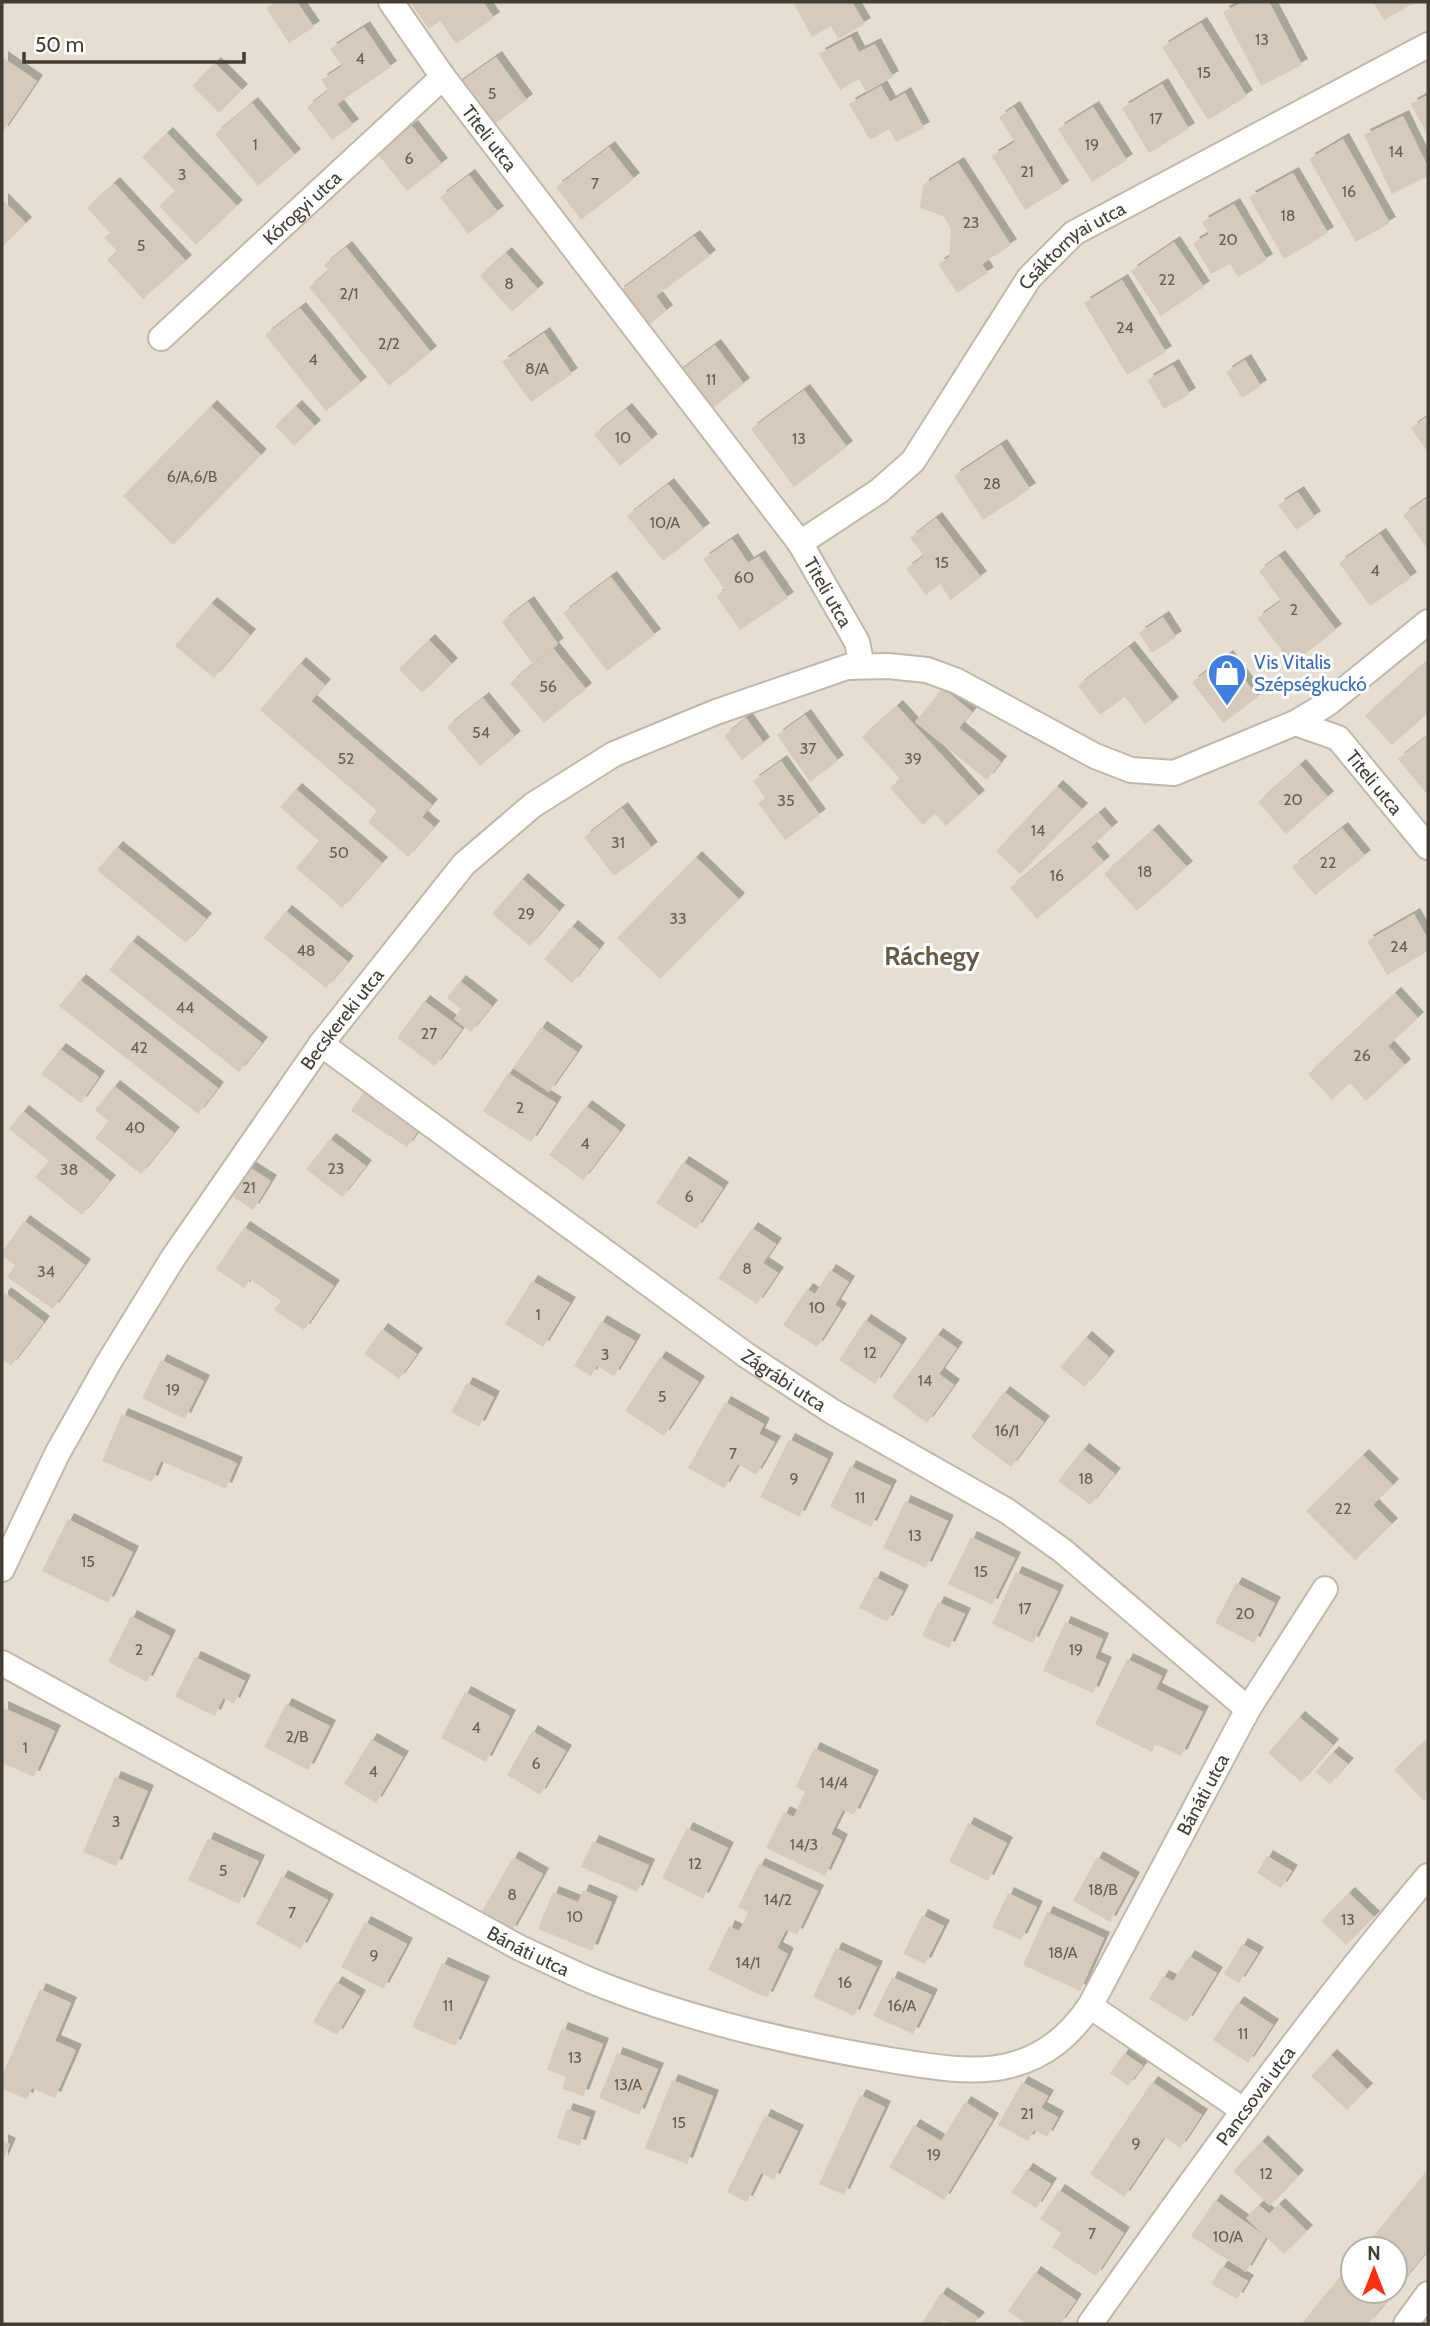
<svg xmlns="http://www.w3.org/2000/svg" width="1430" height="2326" font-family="Cabin,sans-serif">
	<defs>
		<filter id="shadow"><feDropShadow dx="6" dy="-6" stdDeviation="0" flood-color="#0004"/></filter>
	</defs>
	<rect width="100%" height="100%" fill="#f2ede3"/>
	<!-- residential -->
	<path fill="#e6dfd1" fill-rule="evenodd" d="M2 2H1428V2324H2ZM1353 2249H1395V2291H1353Z"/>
	<!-- building -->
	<path fill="#d6cbbb" filter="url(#shadow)" d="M276 2H297L314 27 289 43 266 8Z
		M410 2H483L494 18 456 44 440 21 429 29Z
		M793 2H852L865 24 838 39 831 26 812 37Z
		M1243 2H1269L1302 65 1261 86 1223 12Z
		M1373 2H1416L1384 20Z
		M1201 23 1247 96 1208 120 1162 47Z
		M364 27 391 67 337 104 353 125 332 140 307 107 328 91 321 80 342 66 330 49Z
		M851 37 859 52 875 44 893 77 866 92 859 79 840 90 819 54Z
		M2 57 37 81 2 133Z
		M496 57 527 100 488 129 456 85Z
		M215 63 242 90 219 113 192 86Z
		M1162 84 1189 129 1149 153 1122 108Z
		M881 86 890 102 905 93 924 128 896 142 889 129 870 140 849 104Z
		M1428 95V136L1411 104Z
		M252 103 295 155 258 186 215 134Z
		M1014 107 1063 187 1025 210 992 156 1015 142 999 117Z
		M1093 107 1127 160 1092 182 1058 129Z
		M1403 116 1428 167V176L1392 194 1364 135Z
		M412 126 442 164 407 191 377 153Z
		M167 133 237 206 196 245 159 206 175 191 142 157Z
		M1343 139 1390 223 1356 242 1309 159Z
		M609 147 634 179 581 220 556 187Z
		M958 163 1011 245 982 264 988 273 957 293 938 264 949 257 951 229 943 216 920 208 923 185Z
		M1293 173 1328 233 1284 259 1249 197Z
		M469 175 498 212 468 234 440 197Z
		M114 183 186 261 143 299 107 260 117 251 104 238 110 233 87 208Z
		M2 199 26 223 2 247Z
		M1234 204 1267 260 1238 277 1230 264 1211 274 1193 243 1209 234 1202 222Z
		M694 236 710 256 656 296 667 311 645 328 618 292Z
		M1174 242 1204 287 1161 316 1131 271Z
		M346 247 431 352 389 386 309 287 329 271 324 265Z
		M506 253 538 289 512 312 480 276Z
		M1122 280 1166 352 1127 375 1084 303Z
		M300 308 361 383 326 411 265 335Z
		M544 333 572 374 531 402 502 362Z
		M715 345 744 384 707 412 677 373Z
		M1245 360 1261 386 1242 398 1226 372Z
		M1173 365 1190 394 1164 409 1147 380Z
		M804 390 847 447 794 487 751 429Z
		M211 406 261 455 173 545 123 496Z
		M296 406 315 426 294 446 275 426Z
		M626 409 652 440 620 466 594 435Z
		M1428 416V453L1411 428Z
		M1001 445 1030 489 983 520 954 476Z
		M668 484 704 529 663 561 627 516Z
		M1298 492 1315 517 1296 530 1278 505Z
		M1428 497V550L1403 515Z
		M936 518 981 577 951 600 940 584 926 595 906 569 924 556 910 538Z
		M1380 534 1411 578 1370 606 1339 563Z
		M732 539 748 563 759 556 788 598 740 630 716 596 725 590 703 559Z
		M1279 556 1336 630 1292 664 1257 618 1281 601 1259 571Z
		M611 577 655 635 607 671 563 613Z
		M528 602 558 644 532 663 502 622Z
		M211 603 250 635 214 678 175 646Z
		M1163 617 1176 637 1152 653 1139 633Z
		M429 640 452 664 422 693 399 669Z
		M1129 647 1173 703 1145 724 1125 697 1100 715 1078 686Z
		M553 648 586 689 544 723 510 683Z
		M1227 656 1258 697 1223 723 1192 682Z
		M1428 660V713L1392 745 1365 716Z
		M300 663 325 685 311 701 432 805 422 817 434 827 408 857 368 822 377 811 260 710Z
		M943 688 972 712 959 728 1001 762 987 780 915 722Z
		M483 698 515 737 480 766 447 727Z
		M897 706 979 796 946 826 935 814 923 825 890 788 900 779 862 737Z
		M805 715 838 761 810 782 777 735Z
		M746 718 764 743 742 760 724 736Z
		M1428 735V791L1426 793 1398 759Z
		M781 761 820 815 785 840 758 803 765 798 753 781Z
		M1300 765 1328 797 1286 834 1258 802Z
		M1057 786 1082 809 1020 874 996 851Z
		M296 789 382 863 342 908 296 868 319 841 280 807Z
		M622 808 652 848 614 876 584 837Z
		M1099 813 1112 828 1091 847 1104 862 1037 919 1010 888Z
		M1342 828 1365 856 1315 895 1292 867Z
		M1153 830 1187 867 1137 911 1104 874Z
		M117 847 206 919 186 943 97 870Z
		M696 857 739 899 660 979 617 938Z
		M522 879 559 911 530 946 492 914Z
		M286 911 348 962 326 988 264 938Z
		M1414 914 1428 939V951L1387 975 1367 941Z
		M572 926 599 949 572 983 544 959Z
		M132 941 262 1043 239 1072 109 970Z
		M80 980 218 1088 198 1114 59 1006Z
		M460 981 492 1006 471 1032 454 1019 461 1009 447 998Z
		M1395 993 1418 1018 1388 1046 1405 1065 1366 1101 1350 1083 1332 1100 1308 1074Z
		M424 1001 462 1029 435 1066 397 1038Z
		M541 1027 577 1052 549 1092 513 1068Z
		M60 1049 99 1077 81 1103 41 1074Z
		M508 1073 556 1103 531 1142 483 1111Z
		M114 1086 174 1133 141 1174 95 1138 108 1121 95 1110Z
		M366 1089 422 1125 407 1147 351 1111Z
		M586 1106 620 1131 583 1180 549 1155Z
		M23 1111 110 1181 82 1215 35 1177 49 1161 9 1129Z
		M330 1139 366 1166 342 1197 306 1169Z
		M683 1162 723 1188 696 1229 656 1203Z
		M246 1165 271 1181 253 1210 227 1193Z
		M24 1221 85 1265 53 1309 7 1277 15 1265 2 1256V1252Z
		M244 1227 334 1286 304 1330 274 1310 281 1301 250 1279 244 1288 216 1269Z
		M752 1228 776 1244 763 1263 778 1273 757 1304 718 1278Z
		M830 1270 849 1282 835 1305 841 1309 817 1347 783 1325 807 1289 815 1294Z
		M532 1281 570 1303 543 1347 505 1324Z
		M5 1293 44 1322 11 1366 2 1359V1297Z
		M865 1320 901 1344 875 1384 839 1360Z
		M601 1321 635 1341 614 1376 597 1366 591 1376 574 1366Z
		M382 1329 417 1354 399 1379 364 1354Z
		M937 1334 957 1348 939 1374 954 1385 927 1423 892 1397Z
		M1086 1337 1109 1357 1084 1387 1060 1367Z
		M660 1357 699 1382 664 1436 625 1411Z
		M161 1360 204 1381 185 1419 142 1398Z
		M467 1383 494 1397 479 1427 451 1412Z
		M1004 1392 1044 1422 1011 1467 971 1437Z
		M725 1402 764 1424 759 1434 775 1442 756 1475 738 1464 724 1488 688 1468Z
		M122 1414 237 1463 226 1489 161 1461 152 1482 102 1461Z
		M789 1439 828 1459 799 1517 760 1497Z
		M1083 1449 1115 1474 1090 1505 1058 1481Z
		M1363 1455 1393 1485 1373 1505 1392 1524 1355 1560 1306 1511Z
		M850 1466 891 1486 871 1527 830 1507Z
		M905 1501 948 1521 926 1568 883 1548Z
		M68 1519 133 1552 108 1603 42 1571Z
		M971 1537 1015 1558 992 1605 948 1584Z
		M1016 1572 1058 1591 1033 1643 992 1624Z
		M875 1577 903 1591 887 1622 859 1608Z
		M1236 1583 1275 1603 1254 1643 1215 1623Z
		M938 1602 965 1614 949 1648 922 1636Z
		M131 1616 170 1636 147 1682 108 1662Z
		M1065 1622 1103 1639 1095 1658 1106 1663 1093 1693 1043 1671Z
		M195 1657 245 1681 234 1704 223 1698 215 1716 175 1697Z
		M1127 1659 1162 1676 1156 1689 1203 1712 1181 1756 1155 1744 1152 1752 1095 1724Z
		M465 1692 510 1716 486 1762 441 1738Z
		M286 1704 330 1726 308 1770 264 1747Z
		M2 1707 55 1731 34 1777 2 1763Z
		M1299 1717 1333 1745 1301 1782 1268 1753Z
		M532 1731 566 1751 540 1795 507 1775Z
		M1428 1738V1797L1424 1801 1394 1770Z
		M371 1739 403 1757 376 1803 344 1784Z
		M814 1748 873 1776 854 1815 843 1810 831 1834 842 1840 825 1876 766 1848 784 1812 794 1817 800 1803 805 1792 796 1787Z
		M1333 1752 1348 1764 1330 1784 1315 1772Z
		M115 1777 148 1791 116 1866 83 1852Z
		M968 1823 1007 1843 988 1881 949 1862Z
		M687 1828 728 1848 703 1899 662 1878Z
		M208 1838 259 1861 239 1904 188 1880Z
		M593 1841 649 1865 637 1892 581 1867Z
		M1267 1856 1292 1871 1281 1888 1257 1873Z
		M513 1857 543 1874 511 1932 480 1915Z
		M1097 1857 1134 1878 1110 1922 1073 1901Z
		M759 1864 818 1891 797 1935 786 1930 777 1948 788 1954 767 1998 708 1970 729 1926 739 1931 744 1921 748 1912 738 1907Z
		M282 1876 328 1900 301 1949 256 1924Z
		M583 1890 612 1902 592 1951 538 1929 553 1892 578 1902Z
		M1008 1893 1037 1907 1021 1940 992 1927Z
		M1349 1893 1374 1917 1346 1945 1321 1921Z
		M1047 1912 1104 1938 1080 1991 1023 1965Z
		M922 1915 944 1926 925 1964 903 1954Z
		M365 1922 407 1944 383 1989 341 1967Z
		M1242 1944 1258 1953 1239 1983 1224 1974Z
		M836 1948 877 1967 854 2016 813 1997Z
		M1189 1956 1217 1973 1187 2022 1149 1999 1163 1976 1173 1981Z
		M442 1963 484 1982 455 2046 412 2027Z
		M892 1977 932 1995 913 2034 873 2016Z
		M336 1982 360 1996 337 2035 313 2022Z
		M40 1989 71 2003 55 2041 76 2050 55 2098 32 2088 27 2099 2 2089V2076Z
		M1238 2002 1273 2025 1248 2063 1213 2040Z
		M562 2028 603 2044 583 2096 562 2089 566 2077 547 2069Z
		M617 2053 658 2069 639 2115 599 2098Z
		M1124 2053 1143 2066 1128 2086 1110 2073Z
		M1331 2055 1367 2089 1347 2110 1311 2076Z
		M672 2080 713 2096 687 2164 645 2148Z
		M1022 2082 1048 2096 1041 2108 1058 2117 1047 2137 1034 2130 1028 2141 998 2125Z
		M1152 2082 1202 2115 1180 2148 1164 2137 1124 2197 1090 2174Z
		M860 2095 885 2107 844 2195 819 2184Z
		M965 2102 993 2119 944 2200 889 2167 914 2125 941 2141Z
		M567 2109 590 2117 580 2146 557 2138Z
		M765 2115 798 2131 774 2180 761 2173 747 2202 727 2192Z
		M2 2140 10 2144 2 2162Z
		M1262 2141 1298 2176 1270 2206 1233 2171Z
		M1027 2169 1051 2184 1036 2208 1011 2193Z
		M1428 2169V2250L1395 2291V2249H1363Z
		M1059 2190 1124 2233 1096 2276 1052 2247 1061 2233 1040 2219Z
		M1215 2200 1266 2237 1246 2272 1191 2236Z
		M1279 2204 1307 2231 1284 2254 1246 2218 1259 2205 1269 2214Z
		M1353 2261V2291H1395L1368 2324H1301Z
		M1222 2266 1248 2281 1237 2299 1211 2284Z
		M1035 2272 1076 2300 1060 2324H1027L1008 2311Z
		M941 2293 979 2318 974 2324H951L944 2320 941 2324 922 2323Z"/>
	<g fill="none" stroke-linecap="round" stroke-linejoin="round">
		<!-- street casing -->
		<g stroke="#c0b7a8" stroke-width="28">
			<g id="street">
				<path id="s1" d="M391 2 443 77 800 543 857 642 862 666"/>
				<path id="s2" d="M161 338 443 77"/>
				<path id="s3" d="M800 543 879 491 913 461 1029 278 1074 233 1428 45"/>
				<path id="s4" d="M1295 723 1338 738 1428 847"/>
				<path id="s5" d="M321 1044 746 1355 833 1412 1007 1511 1063 1551 1248 1709"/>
				<path id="s6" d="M2 1569 57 1454 109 1362 173 1258 321 1044 464 864 533 805 614 754 716 712 847 667 888 666 927 670 957 681 1095 756 1131 770 1174 773 1295 723 1327 704 1428 622"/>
				<path id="s7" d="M2 1663 520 1948C549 1961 577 1976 607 1987 698 2022 794 2044 890 2060 926 2066 976 2075 1011 2065 1046 2056 1070 2035 1090 2006L1248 1709 1325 1589"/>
				<path d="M1090 2006 1243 2110"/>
				<path id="s8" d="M1090 2324C1199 2171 1307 2019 1428 1876"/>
				<path d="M1406 2324 1428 2294"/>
			</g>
		</g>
		<!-- street -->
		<use href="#street" stroke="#fff" stroke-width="24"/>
	</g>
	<!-- icons -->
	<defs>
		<g id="shop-pin" transform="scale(2.0125)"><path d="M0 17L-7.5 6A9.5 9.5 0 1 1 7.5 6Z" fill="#3f7fe0" stroke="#fff"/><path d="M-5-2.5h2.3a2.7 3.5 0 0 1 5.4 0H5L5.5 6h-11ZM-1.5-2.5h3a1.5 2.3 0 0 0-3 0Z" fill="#fff"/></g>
	</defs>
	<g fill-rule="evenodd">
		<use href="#shop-pin" x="1227" y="673"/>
	</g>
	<g text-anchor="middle" stroke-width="6" stroke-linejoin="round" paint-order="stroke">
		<!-- number labels -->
		<g font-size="16" fill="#686055">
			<text x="1262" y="45">13</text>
			<text x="360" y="64">4</text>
			<text x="1204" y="78">15</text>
			<text x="492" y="99">5</text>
			<text x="1156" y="124">17</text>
			<text x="255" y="150">1</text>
			<text x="1092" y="150">19</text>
			<text x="1396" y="157">14</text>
			<text x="409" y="164">6</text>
			<text x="1027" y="177">21</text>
			<text x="182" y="180">3</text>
			<text x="595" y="189">7</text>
			<text x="1349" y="197">16</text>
			<text x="1288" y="221">18</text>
			<text x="971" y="228">23</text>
			<text x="1228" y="245">20</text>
			<text x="141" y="251">5</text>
			<text x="1167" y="285">22</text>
			<text x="509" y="289">8</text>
			<text x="349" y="299">2/1</text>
			<text x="1125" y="333">24</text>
			<text x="389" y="349">2/2</text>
			<text x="313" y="365">4</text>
			<text x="537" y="374">8/A</text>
			<text x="711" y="385">11</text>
			<text x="623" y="443">10</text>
			<text x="799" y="444">13</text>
			<text x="192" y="482">6/A,6/B</text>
			<text x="992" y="489">28</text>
			<text x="665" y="528">10/A</text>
			<text x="942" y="568">15</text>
			<text x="1375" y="576">4</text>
			<text x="744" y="583">60</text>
			<text x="1294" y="615">2</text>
			<text x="548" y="692">56</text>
			<text x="481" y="738">54</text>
			<text x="808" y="754">37</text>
			<text x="346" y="764">52</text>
			<text x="913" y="764">39</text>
			<text x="1293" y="805">20</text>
			<text x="786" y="806">35</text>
			<text x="1038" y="836">14</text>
			<text x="618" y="848">31</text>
			<text x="339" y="858">50</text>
			<text x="1328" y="868">22</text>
			<text x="1145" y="877">18</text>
			<text x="1057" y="881">16</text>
			<text x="526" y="919">29</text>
			<text x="678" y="924">33</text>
			<text x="1399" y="952">24</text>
			<text x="306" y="956">48</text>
			<text x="185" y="1013">44</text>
			<text x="429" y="1039">27</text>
			<text x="139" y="1053">42</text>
			<text x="1362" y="1061">26</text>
			<text x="520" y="1113">2</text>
			<text x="135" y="1133">40</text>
			<text x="585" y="1149">4</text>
			<text x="336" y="1174">23</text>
			<text x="69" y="1175">38</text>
			<text x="249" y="1193">21</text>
			<text x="689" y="1202">6</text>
			<text x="747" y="1274">8</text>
			<text x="46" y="1277">34</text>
			<text x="817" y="1313">10</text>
			<text x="538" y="1320">1</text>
			<text x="870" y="1358">12</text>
			<text x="605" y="1360">3</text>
			<text x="925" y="1386">14</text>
			<text x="173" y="1395">19</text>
			<text x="662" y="1402">5</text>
			<text x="1007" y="1436">16/1</text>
			<text x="733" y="1459">7</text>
			<text x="794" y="1484">9</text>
			<text x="1086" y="1484">18</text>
			<text x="860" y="1503">11</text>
			<text x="1343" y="1514">22</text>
			<text x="915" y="1541">13</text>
			<text x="88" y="1567">15</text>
			<text x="981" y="1577">15</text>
			<text x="1025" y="1614">17</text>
			<text x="1245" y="1619">20</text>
			<text x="139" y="1655">2</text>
			<text x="1076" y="1655">19</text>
			<text x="476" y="1733">4</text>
			<text x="297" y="1742">2/B</text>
			<text x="25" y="1753">1</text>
			<text x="536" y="1769">6</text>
			<text x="373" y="1777">4</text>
			<text x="834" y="1788">14/4</text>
			<text x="116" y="1827">3</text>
			<text x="804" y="1850">14/3</text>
			<text x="695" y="1869">12</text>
			<text x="223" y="1876">5</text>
			<text x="1103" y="1895">18/B</text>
			<text x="512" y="1900">8</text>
			<text x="778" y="1905">14/2</text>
			<text x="292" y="1918">7</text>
			<text x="575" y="1922">10</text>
			<text x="1348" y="1925">13</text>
			<text x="1063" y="1958">18/A</text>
			<text x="374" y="1961">9</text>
			<text x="748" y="1968">14/1</text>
			<text x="845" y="1988">16</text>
			<text x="448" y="2011">11</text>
			<text x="902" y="2011">16/A</text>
			<text x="1243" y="2039">11</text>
			<text x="575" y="2063">13</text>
			<text x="628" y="2090">13/A</text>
			<text x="1027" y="2119">21</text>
			<text x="679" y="2128">15</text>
			<text x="1136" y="2149">9</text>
			<text x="934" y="2160">19</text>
			<text x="1266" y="2179">12</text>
			<text x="1092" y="2239">7</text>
			<text x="1228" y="2242">10/A</text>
		</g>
		<!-- street labels -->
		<g font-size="19" fill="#433d33" stroke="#fff">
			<text dy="7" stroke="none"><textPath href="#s1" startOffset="168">Titeli utca</textPath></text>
			<text dy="7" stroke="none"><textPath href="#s2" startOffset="192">Kórogyi utca</textPath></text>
			<text dy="7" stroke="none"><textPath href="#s3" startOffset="411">Csáktornyai utca</textPath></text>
			<text dy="7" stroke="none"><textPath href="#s1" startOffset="735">Titeli utca</textPath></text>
			<text dy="7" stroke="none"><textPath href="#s4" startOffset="103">Titeli utca</textPath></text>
			<text dy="7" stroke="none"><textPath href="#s6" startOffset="648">Becskereki utca</textPath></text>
			<text dy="7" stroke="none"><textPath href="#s5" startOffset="572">Zágrábi utca</textPath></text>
			<text dy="7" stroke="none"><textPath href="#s7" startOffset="1442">Bánáti utca</textPath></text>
			<text dy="7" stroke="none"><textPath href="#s7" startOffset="600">Bánáti utca</textPath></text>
			<text dy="7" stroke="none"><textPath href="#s8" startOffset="282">Pancsovai utca</textPath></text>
		</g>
		<!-- shop labels -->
		<g font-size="19" fill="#366cbe" stroke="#fff" text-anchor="start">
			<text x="1254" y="669">Vis Vitalis<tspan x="1254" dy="22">Szépségkuckó</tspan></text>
		</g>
		<!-- district labels -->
		<g font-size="26" font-weight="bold" fill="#665b4a" stroke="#fff">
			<text x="932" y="965">Ráchegy</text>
		</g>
	</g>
	<!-- border -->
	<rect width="1430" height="2326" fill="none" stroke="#433d33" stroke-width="7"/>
	<!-- north arrow -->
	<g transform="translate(1374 2270)"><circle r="33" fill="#ffffff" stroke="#b4b1ad" stroke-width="2"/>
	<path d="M0-5L12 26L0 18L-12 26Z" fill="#fc300f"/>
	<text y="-10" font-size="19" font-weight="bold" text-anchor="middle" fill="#433d33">N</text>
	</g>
	<!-- scale -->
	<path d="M24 52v10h220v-10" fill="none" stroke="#433d33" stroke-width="3.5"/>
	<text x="35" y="52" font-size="21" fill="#433d33" stroke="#ffffff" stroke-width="5" paint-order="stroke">50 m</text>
</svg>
